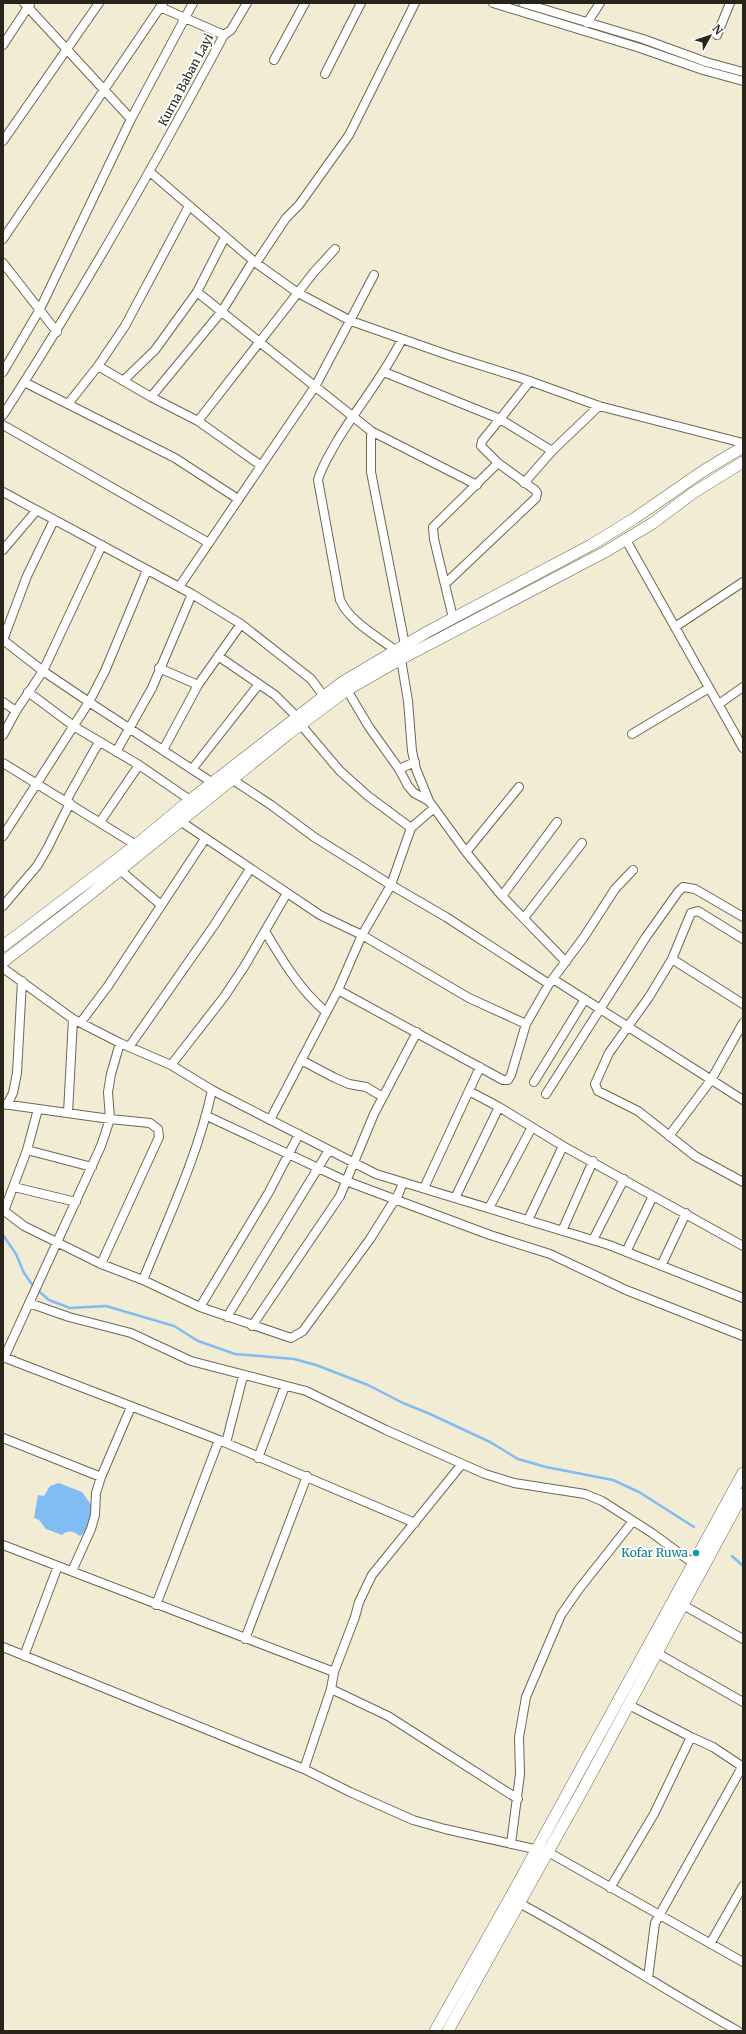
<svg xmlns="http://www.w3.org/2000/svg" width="746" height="2034" font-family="Merriweather,serif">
	<rect width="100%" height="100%" fill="#f1ecd3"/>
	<!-- water -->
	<path fill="#82bcf4" d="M59 1483 82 1492 92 1506V1516L88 1531 80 1536C74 1532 69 1529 62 1535L46 1529 39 1520 34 1518 38 1495 44 1496 50 1486Z"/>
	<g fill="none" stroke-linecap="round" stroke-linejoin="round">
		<!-- stream -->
		<path stroke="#82bcf4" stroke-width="2.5" d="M3 1235 16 1254 24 1273 34 1287 49 1300 70 1308 106 1306 174 1326 198 1341 235 1354 294 1359 316 1365 368 1385 403 1403 430 1414 490 1442 518 1459 546 1467 613 1480 639 1492 694 1527
			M732 1556 743 1566"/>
		<!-- minor casing -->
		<g stroke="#6c6852" stroke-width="10">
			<path id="minor" d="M24 3 131 119
				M493 3 640 48 703 70 743 81
				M523 3 643 39 706 62 743 72
				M160 7 224 35
				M587 23 600 3
				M717 35 730 3
				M3 45 30 4
				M274 60 305 3
				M325 74 361 3
				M3 141 99 3
				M150 172 256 263 298 293 351 321 451 356 521 378 599 406 743 443
				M3 239 163 3
				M3 263 57 332
				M256 263 286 218 299 205 349 135 415 3
				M197 292 371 431 477 485
				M98 366 151 397 222 311 253 261
				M3 372 40 309 131 119 193 3
				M384 372 500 419 530 381
				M123 381 155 350 197 292 225 237
				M24 382 175 458 238 499
				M151 397 198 421 260 465
				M68 404 98 366 125 326 189 206
				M3 415C83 292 155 164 224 35L231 30 247 3
				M198 421 314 272 335 249
				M3 425 209 543
				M371 431V472L405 645
				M524 483 552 451 599 406
				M3 492 192 594 241 624 311 679 323 695
				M626 540 743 748
				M3 550 36 511
				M445 584 536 498 537 493 535 490 498 463 481 446 482 441 500 419 552 451
				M179 587 316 385 374 275
				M453 618 434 539 433 527 498 463
				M675 627 743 582
				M3 640 43 671 89 702 213 783
				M3 640 27 576 54 520
				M395 650C377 636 350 622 340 600L318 480C322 465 330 454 337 441 358 406 384 376 402 339
				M218 656 275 695 297 717
				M401 659 408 701 412 751 416 769 429 801 466 852 502 896 566 962
				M159 668 198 685
				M347 690 369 727 399 769 408 786 414 793 429 801
				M28 692 75 727 139 765 190 800
				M3 702 16 711
				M719 704 743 687
				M301 725 340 771 368 796 411 828
				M632 734 709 688
				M3 735 16 711 43 671 102 545
				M163 750 198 685 241 624
				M116 752 152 688 192 594
				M3 763 136 845
				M193 768 259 684
				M399 769 415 762
				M233 780 271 805 314 837 391 885 446 917 549 984
				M66 801 99 742
				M180 821 320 915 362 935 469 998 526 1024
				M100 822 139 765
				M3 836 89 702 105 671 147 570
				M466 852 519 787
				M120 870 161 905
				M502 896 557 822
				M3 906 37 866 47 849 70 803
				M524 918 582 843
				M265 931C282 960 300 990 326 1012
				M743 939 698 911 691 913 672 959 649 997 609 1053 595 1084 598 1091 638 1111 695 1156 743 1182
				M672 959 743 1004
				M3 968 73 1019 120 1043 171 1065 212 1090 376 1174 609 1245 743 1298
				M553 979 743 1100
				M338 990 503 1080H508L511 1075 526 1024 549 984 584 937 615 889 633 870
				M81 1022 108 986 205 839
				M129 1047 215 924 250 869
				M301 1060 335 1078 349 1084 366 1087 383 1097
				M171 1065 224 997 244 967 287 893
				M534 1082 585 999
				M469 1091 499 1107 563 1146 743 1246
				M546 1094 646 937 678 892 683 887 695 889 743 917
				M3 1104 110 1119 150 1123 158 1129 159 1137 101 1264
				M7 1105 13 1093 17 1073 22 981
				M68 1113 73 1019
				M207 1116 346 1181 490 1235 550 1254 626 1290 743 1336
				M270 1120 338 990 362 935 391 885 411 828 434 808
				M669 1136 711 1080 743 1023
				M27 1150 92 1167
				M14 1187 76 1202
				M424 1188 480 1067
				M455 1198 499 1107
				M489 1208 532 1127
				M3 1210 24 1226 101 1264 143 1280 200 1307 291 1338 303 1331 370 1239 399 1193 403 1182
				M4 1211 27 1150 38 1109
				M528 1220 563 1146
				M562 1231 593 1161
				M593 1240 624 1179
				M626 1252 653 1196
				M661 1266 686 1213
				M143 1280C168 1218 198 1156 212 1090
				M29 1303 69 1317 131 1333 191 1361 306 1391 386 1430 485 1474 514 1483 585 1494 602 1501 652 1533 694 1564
				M200 1307 269 1192 299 1134
				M227 1317 329 1150
				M252 1326 340 1196 374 1114 417 1032
				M3 1357 219 1440 415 1523
				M4 1358 101 1146 110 1119 108 1092 111 1074 120 1043
				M3 1438 101 1477
				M226 1443 243 1376
				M258 1458 285 1386
				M3 1545 334 1672
				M72 1571 91 1529 95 1515 96 1493 101 1477 131 1407
				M156 1605 219 1440
				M683 1605 743 1639
				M245 1639 307 1476
				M3 1647 304 1769 350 1792 413 1820 445 1829 548 1852 743 1962
				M657 1653 743 1702
				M24 1656 58 1566
				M331 1689 388 1716 518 1799
				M629 1705 691 1737 713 1747 743 1767
				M304 1769 331 1689 334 1672 355 1617 359 1602 372 1575 462 1464
				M511 1844 520 1774 519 1737 526 1697 561 1615 579 1589 633 1521
				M610 1888 654 1814 691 1737
				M519 1903C594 1943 664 1990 738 2031
				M710 1944 743 1886
				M648 1978 655 1923 742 1767"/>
		</g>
		<!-- secondary casing -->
		<g stroke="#6c6852" stroke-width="12">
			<path id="secondary" d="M3 946 136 845 190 800 341 683 427 632 591 545 635 518 703 471 743 447
				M3 962 83 900 287 735 347 690 401 659 605 552 653 523 693 493 743 462
				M435 2031 510 1898 743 1473
				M448 2031 582 1791 743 1494"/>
		</g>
		<!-- minor -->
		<use href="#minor" stroke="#fff" stroke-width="8"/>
		<!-- secondary -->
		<use href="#secondary" stroke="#fff" stroke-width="11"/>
	</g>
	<!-- markers -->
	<circle fill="#0f9aa8" stroke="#fff" stroke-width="1.5" cx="696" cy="1553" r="4"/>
	<g text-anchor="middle" stroke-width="4" stroke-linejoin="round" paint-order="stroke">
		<!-- street labels -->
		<g font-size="12" fill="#26241b" stroke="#fff">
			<text transform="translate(186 80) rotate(-62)" y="4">Kurna Baban Layi</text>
		</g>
		<!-- culture labels -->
		<g font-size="12" fill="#0d838f" stroke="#fff" text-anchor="end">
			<text x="688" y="1557">Kofar Ruwa</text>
		</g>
	</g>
	<!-- border -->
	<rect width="746" height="2034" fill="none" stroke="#26241b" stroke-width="8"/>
	<!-- north arrow -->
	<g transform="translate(710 36) rotate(50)" stroke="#ffffff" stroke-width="3" paint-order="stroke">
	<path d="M0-3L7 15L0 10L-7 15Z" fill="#26241b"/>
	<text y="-6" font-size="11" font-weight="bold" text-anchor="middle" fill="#26241b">N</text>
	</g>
</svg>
